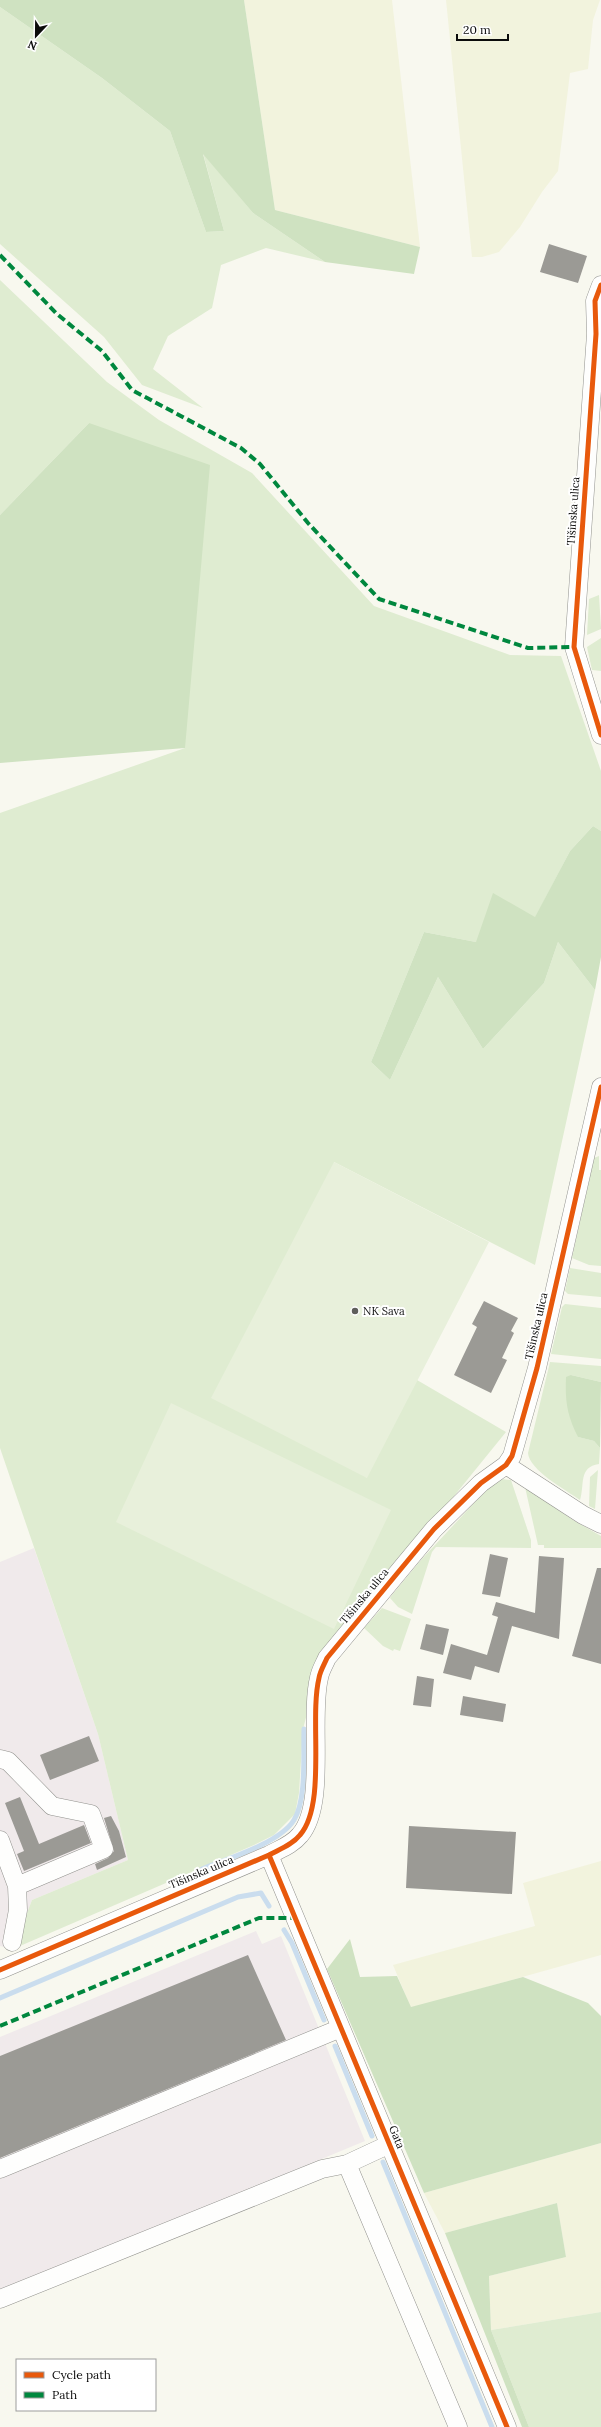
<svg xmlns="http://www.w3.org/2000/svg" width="601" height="2427" font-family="Lora,serif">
	<rect width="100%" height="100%" fill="#f8f8ef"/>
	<!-- industrial -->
	<path fill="#f0eaeb" d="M34 1548 98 1734 128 1860 32 1900 13 1949 0 1946V1562Z
		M256 1931 262 1944 281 1936 365 2141 0 2292V2037Z"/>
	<!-- farmland -->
	<path fill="#f2f3dd" d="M244 0H392L420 247 275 210Z
		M446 0H600L593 20 588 69 570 73 558 171 542 192 520 227 499 252 482 257H472Z
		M601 1861V1955L411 2008 393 1965 535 1926 523 1883Z
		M601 2143V2312L491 2330 489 2276 566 2257 557 2203 445 2233 424 2193Z"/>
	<!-- green -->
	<path fill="#dfecd1" d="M0 7 102 78 170 131 206 232 224 231 203 153 253 213 325 262 266 248 221 265 212 308 168 336 153 369 203 408 142 385 104 337 0 244Z
		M0 280 107 382 159 420 252 473 374 606 510 655 561 656 601 771V831L593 826 570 851 535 918 476 942 424 932 371 1062 390 1080 438 977 483 1049 544 983 558 942 595 990 535 1265 334 1162 366 1478 417 1380 506 1432 321 1660 303 1729 299 1793 295 1814 274 1835 254 1845 13 1949 32 1900 128 1860 98 1734 0 1448V813L185 748 89 423 0 515Z
		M599 595 601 629 587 635 589 599Z
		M601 638V671L592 670 587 647Z
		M599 1156V1170H601V1266L589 1265 572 1258 594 1158Z
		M570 1268 601 1273V1297L568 1294 565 1291Z
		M565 1304 601 1308V1359L551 1354 562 1307Z
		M550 1362 601 1366V1382L571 1375 578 1437 594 1441 600 1448 599 1464C578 1467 585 1485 580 1500 566 1490 529 1470 528 1453Z
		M598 1470 595 1509 589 1506 590 1477Z
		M501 1479 511 1480 531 1540V1548L436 1547 432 1552 412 1614 398 1607 390 1598 392 1595 421 1560 490 1486Z
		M525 1487 573 1520 601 1536V1548H544V1545H538Z
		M382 1608 411 1619 400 1651 394 1649 393 1651 383 1646 364 1628Z
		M601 2312V2427H529L491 2330Z"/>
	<!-- forest -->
	<path fill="#cfe2c1" d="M0 0H244L275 210 420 247 414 274 325 262 253 213 203 154 224 231 206 232 170 131 102 78 0 7Z
		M89 423 210 465 185 748 0 763V515Z
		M593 826 601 831V957L595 990 558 942 544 983 483 1049 438 977 390 1080 371 1062 424 932 476 942 493 893 535 917 570 851Z
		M571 1375 601 1382 600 1448 594 1441 578 1437C567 1415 565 1401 566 1377Z
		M350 1939 360 1977 397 1976 411 2007 523 1977 588 2003 601 2016V2143L424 2193 327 1969Z
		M557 2203 566 2257 489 2276 491 2330 529 2427H522L445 2233Z"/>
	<!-- pitch -->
	<path fill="#e8f0db" d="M334 1162 489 1242 367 1478 211 1398Z
		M171 1403 391 1510 334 1629 116 1522Z"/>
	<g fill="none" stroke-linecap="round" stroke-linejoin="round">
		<!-- stream -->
		<path stroke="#caddee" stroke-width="5" d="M202 1869C227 1859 280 1843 294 1820 307 1799 303 1753 304 1729
			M284 1930 292 1943 324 2020
			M0 1998 238 1897 261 1893 269 1906
			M335 2046 372 2136
			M383 2162 492 2427"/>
	</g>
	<!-- building -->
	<path fill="#9b9a95" d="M549 244 587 256 578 283 540 272Z
		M484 1301 518 1318 511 1331 514 1333 502 1358 507 1360 491 1393 454 1375 477 1327 472 1324Z
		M490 1554 508 1558 500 1597 482 1594Z
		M539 1556 564 1558 559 1639 512 1626 499 1673 475 1666 471 1680 443 1673 451 1644 487 1655 498 1617 492 1615 496 1602 535 1613Z
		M597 1568H601V1664L572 1656Z
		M426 1624 449 1629 443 1655 420 1649Z
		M417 1676 434 1679 431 1707 413 1705Z
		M463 1696 506 1704 503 1722 460 1715Z
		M89 1736 99 1761 50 1780 40 1755Z
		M20 1797 39 1844 84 1825 91 1843 24 1871 17 1854 24 1851 5 1803Z
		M111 1816 119 1831 126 1857 97 1870 95 1864 108 1858 114 1851 104 1818Z
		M409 1826 516 1832 512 1894 406 1888Z
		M248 1955 286 2040 0 2158V2056Z"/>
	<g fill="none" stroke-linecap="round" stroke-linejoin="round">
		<!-- minor casing -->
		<g stroke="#92928e" stroke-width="19">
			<path id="minor" d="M601 285 595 301 596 334 574 647 601 735
				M506 1465 583 1515 601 1524
				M0 1759 8 1761 52 1806 91 1814 104 1849 17 1886
				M0 1840 17 1886 18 1910 12 1942
				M269 1855 507 2427
				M0 1970 269 1855C280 1849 292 1845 300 1835 327 1804 309 1719 319 1678 320 1671 324 1665 327 1658L434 1529 481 1483 506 1465 512 1456 537 1368 601 1087
				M347 2164 458 2427
				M0 2169 341 2028
				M0 2299 322 2169 347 2164 390 2144"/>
		</g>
		<!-- minor -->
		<use href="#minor" stroke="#fefefd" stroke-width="18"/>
		<!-- quiet -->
		<path stroke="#00873e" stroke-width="4" stroke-dasharray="8 4" stroke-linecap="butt" d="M0 255 57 314 102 351 132 390 241 448 260 464 308 523 379 599 528 648 574 647
			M0 2026 259 1918H295"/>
		<!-- cycleway casing -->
		<g stroke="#fff" stroke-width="8">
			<path id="cycleway" d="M601 285 595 301 596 334 574 647 601 735
				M269 1855 507 2427
				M0 1970 269 1855C280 1849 292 1845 300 1835 327 1804 309 1719 319 1678 320 1671 324 1665 327 1658L434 1529 481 1483 506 1465 512 1456 537 1368 601 1087"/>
		</g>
		<!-- cycleway -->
		<use href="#cycleway" stroke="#e8590c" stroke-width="5"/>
	</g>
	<!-- markers -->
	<circle fill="#5e5e5b" stroke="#fff" stroke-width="1.5" cx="355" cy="1311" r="4"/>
	<g text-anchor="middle" stroke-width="4" stroke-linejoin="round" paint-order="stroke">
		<!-- street labels -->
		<g font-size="11" fill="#0b0b0b" stroke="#fff">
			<text transform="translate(573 511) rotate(-86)" y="4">Tišinska ulica</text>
			<text transform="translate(536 1326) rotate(-77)" y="4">Tišinska ulica</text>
			<text transform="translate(364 1596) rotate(-50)" y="4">Tišinska ulica</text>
			<text transform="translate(201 1872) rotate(-23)" y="4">Tišinska ulica</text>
			<text transform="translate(397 2137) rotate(67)" y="4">Gata</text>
		</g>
		<!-- poi labels -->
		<g font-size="11" fill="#0b0b0b" stroke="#fff" text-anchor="start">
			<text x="363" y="1315">NK Sava</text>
		</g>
	</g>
	<!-- legend -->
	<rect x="16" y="2359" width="140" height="52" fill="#ffffff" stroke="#9d9d9d"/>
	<rect x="24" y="2372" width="20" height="6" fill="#e8590c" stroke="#9d9d9d"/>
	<text x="52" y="2379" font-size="12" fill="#0b0b0b">Cycle path</text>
	<rect x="24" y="2392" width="20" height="6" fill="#00873e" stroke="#9d9d9d"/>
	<text x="52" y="2399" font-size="12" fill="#0b0b0b">Path</text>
	<!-- north arrow -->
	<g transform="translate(36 36) rotate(202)" stroke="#ffffff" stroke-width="3" paint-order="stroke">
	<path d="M0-3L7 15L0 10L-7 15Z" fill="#0b0b0b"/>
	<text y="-6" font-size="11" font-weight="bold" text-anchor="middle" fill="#0b0b0b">N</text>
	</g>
	<!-- scale -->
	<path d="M457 34v6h51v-6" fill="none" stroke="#0b0b0b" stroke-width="2"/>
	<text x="463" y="34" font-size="12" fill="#0b0b0b" stroke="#ffffff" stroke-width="3" paint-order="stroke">20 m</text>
</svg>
